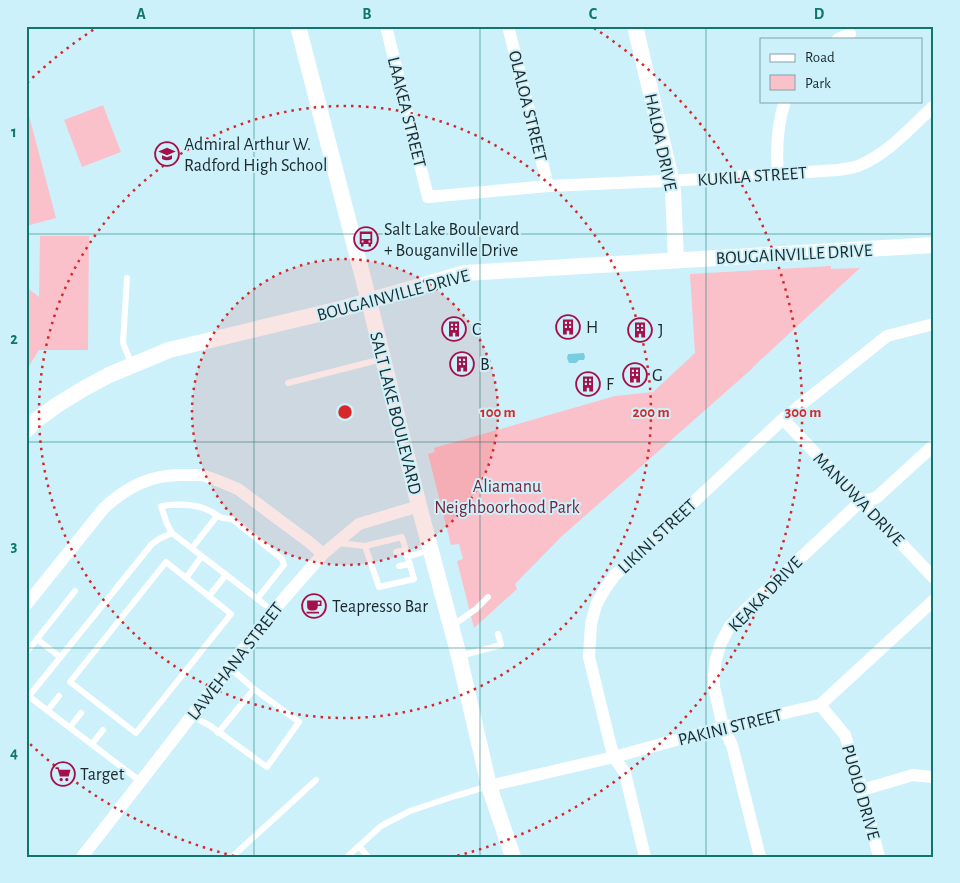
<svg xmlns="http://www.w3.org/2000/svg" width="960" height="883" font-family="'Alegreya Sans',sans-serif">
	<rect width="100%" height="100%" fill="#cdf1fa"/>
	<!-- green -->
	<path fill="#fbc1ca" d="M26 104 56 218 26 226Z
		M103 105 121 152 82 167 64 120Z
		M40 236H89L88 350H39L26 371V287L39 297Z
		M831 266V269L860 268 753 367V368L561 537 515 584 517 589 474 628 457 561 463 559 459 544 451 545 428 454 435 452 434 448 615 396 653 392 695 353 690 274Z"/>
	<!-- water -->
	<path fill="#77cee1" d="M584 353 585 357 584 360H579L576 363H569L567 358 568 354H569Z"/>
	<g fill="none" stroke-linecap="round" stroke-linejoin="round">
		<!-- lane -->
		<path stroke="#fff" stroke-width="6" d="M127 278 123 343 132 365
			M288 383 382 359
			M172 533 167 524 161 506C177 504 195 503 210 511 220 516 218 519 232 519L282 559 284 565 257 599
			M338 543 365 546 379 587 414 579 402 537 365 546
			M192 548 217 516
			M396 552 406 550
			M407 557 430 550
			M166 562 231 614 136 733 70 682Z
			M399 566 410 564
			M186 578 202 556
			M209 596 226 575
			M452 626 476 609 488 597
			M37 639 60 657
			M26 653 75 591
			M460 656 501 645 498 634
			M27 695 140 781
			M29 696 152 544 159 539 172 533 273 611
			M48 710 59 696
			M191 716 209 725 267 767 299 722 254 689 229 667
			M70 727 81 713
			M218 733 254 689
			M92 744 103 730
			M359 846 368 857
			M232 857 316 780
			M347 857 381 826 410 811 455 796 489 786"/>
		<!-- street -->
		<path stroke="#fff" stroke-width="12" d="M386 26 428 197 548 186 686 180 838 170C845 169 852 168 858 166 888 154 910 128 934 106
			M508 26 548 186
			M838 39 850 34
			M778 174C776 149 777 125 785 101
			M783 419 934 578
			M26 605 104 508C128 486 152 474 185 475 190 475 196 475 201 475 213 478 226 484 238 489L309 542 323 554
			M820 705 845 735 862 790 879 857
			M489 786 614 757 723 727 820 705 934 600
			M862 790 913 775 932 777 934 778
			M82 857 273 611 323 554 359 524 419 506
			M645 857 625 773 614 757 610 743 589 657 591 624 596 605 605 589 615 575 783 419 887 336 934 324
			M760 857 732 745 723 727 714 687V674L716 659 721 643 730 626 741 614 861 501 876 498 934 445"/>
		<!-- secondary -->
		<path stroke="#fff" stroke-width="16" d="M298 26 369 301 419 506 459 656 489 786 513 857
			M635 26 669 170 673 191 676 260
			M26 430 35 421 57 405 83 389 109 375 169 350 344 308 465 273 934 245"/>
	</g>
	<!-- grid -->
	<path fill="none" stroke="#0f766e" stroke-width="1" stroke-opacity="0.55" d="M254 26V857M480 26V857M706 26V857M26 234H934M26 442H934M26 648H934"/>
	<!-- distance rings -->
	<circle cx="345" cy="412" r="153" fill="#d62828" fill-opacity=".12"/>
	<g fill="none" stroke="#d62828" stroke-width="2.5" stroke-dasharray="2.5 5">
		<circle cx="345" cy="412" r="153"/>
		<circle cx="345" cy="412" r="306"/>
		<path d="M234 856A458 458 0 0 1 27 741M27 83A458 458 0 0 1 96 28M594 28A458 458 0 0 1 456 856"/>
	</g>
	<!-- icons -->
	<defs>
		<g id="school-ring" transform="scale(1.25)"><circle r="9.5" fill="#cdf1fa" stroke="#a61048" stroke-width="1.5"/><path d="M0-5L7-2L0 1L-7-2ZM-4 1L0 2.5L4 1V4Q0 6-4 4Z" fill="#a61048"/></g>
		<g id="bus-ring" transform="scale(1.25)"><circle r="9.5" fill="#cdf1fa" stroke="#a61048" stroke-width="1.5"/><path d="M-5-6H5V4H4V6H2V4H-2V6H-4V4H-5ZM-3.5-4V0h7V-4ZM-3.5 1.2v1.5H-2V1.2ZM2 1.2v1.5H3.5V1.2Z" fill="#a61048"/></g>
		<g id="building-ring" transform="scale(1.25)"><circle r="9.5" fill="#cdf1fa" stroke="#a61048" stroke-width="1.5"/><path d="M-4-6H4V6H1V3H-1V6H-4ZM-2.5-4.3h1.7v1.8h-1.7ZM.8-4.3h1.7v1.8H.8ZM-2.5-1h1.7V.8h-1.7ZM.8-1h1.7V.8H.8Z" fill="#a61048"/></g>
		<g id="cafe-ring" transform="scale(1.25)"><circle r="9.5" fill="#cdf1fa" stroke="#a61048" stroke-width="1.5"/><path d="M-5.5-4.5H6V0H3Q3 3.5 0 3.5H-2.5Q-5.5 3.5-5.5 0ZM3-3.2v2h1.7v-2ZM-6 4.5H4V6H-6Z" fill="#a61048"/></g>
		<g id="supermarket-ring" transform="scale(1.25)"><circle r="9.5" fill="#cdf1fa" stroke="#a61048" stroke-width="1.5"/><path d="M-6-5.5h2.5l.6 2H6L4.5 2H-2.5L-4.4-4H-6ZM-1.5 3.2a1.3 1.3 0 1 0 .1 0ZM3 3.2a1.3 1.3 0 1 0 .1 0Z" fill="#a61048"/></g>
	</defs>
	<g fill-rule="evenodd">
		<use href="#school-ring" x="167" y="154"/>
		<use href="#bus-ring" x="366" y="239"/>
		<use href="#building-ring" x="568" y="327"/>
		<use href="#building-ring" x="454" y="329"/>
		<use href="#building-ring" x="640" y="330"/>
		<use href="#building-ring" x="462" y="364"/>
		<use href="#building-ring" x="635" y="375"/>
		<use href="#building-ring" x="588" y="384"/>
		<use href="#cafe-ring" x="314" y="606"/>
		<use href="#supermarket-ring" x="63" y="774"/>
	</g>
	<g text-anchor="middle" stroke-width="4" stroke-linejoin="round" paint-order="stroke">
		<!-- street labels -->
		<g font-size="18" fill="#1b292c" stroke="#cdf1fa">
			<text transform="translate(528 106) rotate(76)" y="6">OLALOA STREET</text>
			<text transform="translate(407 112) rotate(76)" y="6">LAAKEA STREET</text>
			<text transform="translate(661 142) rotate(78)" y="6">HALOA DRIVE</text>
			<text transform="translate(752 176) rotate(-4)" y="6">KUKILA STREET</text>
			<text transform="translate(794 254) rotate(-3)" y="6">BOUGAINVILLE DRIVE</text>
			<text transform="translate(393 295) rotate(-15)" y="6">BOUGAINVILLE DRIVE</text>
			<text transform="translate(396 413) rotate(76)" y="6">SALT LAKE BOULEVARD</text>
			<text transform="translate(859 499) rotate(46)" y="6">MANUWA DRIVE</text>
			<text transform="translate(657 536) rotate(-43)" y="6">LIKINI STREET</text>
			<text transform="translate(765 594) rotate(-46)" y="6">KEAKA DRIVE</text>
			<text transform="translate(235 661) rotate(-52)" y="6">LAWEHANA STREET</text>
			<text transform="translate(730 727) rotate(-14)" y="6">PAKINI STREET</text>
			<text transform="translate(861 792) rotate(74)" y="6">PUOLO DRIVE</text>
		</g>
		<!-- poi labels -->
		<g font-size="18" fill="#1b292c" stroke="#cdf1fa" text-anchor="start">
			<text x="184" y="150">Admiral Arthur W.<tspan x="184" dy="21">Radford High School</tspan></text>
			<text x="384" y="235">Salt Lake Boulevard<tspan x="384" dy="21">+ Bouganville Drive</tspan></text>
			<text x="586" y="333">H</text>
			<text x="472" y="335">C</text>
			<text x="658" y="336">J</text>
			<text x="480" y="370">B</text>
			<text x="652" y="381">G</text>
			<text x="606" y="390">F</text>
			<text x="332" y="612">Teapresso Bar</text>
			<text x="80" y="780">Target</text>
		</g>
		<!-- park labels -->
		<g font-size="18" fill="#78243b" stroke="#cdf1fa">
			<text x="507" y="492">Aliamanu<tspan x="507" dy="21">Neighboorhood Park</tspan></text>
		</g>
	</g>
	<circle cx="345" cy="412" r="8" fill="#d62828" stroke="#cdf1fa" stroke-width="2.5"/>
	<g font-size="15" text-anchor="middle" font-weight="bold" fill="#d62828" stroke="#cdf1fa" stroke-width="4" stroke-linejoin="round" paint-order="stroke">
		<text x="498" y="417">100 m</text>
		<text x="651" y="417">200 m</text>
		<text x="803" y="417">300 m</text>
	</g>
	<!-- border -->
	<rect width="960" height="883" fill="none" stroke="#cdf1fa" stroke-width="55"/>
	<!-- legend -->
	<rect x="760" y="38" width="162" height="65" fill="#cdf1fa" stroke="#86a1a8"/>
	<rect x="770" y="54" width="25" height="8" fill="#ffffff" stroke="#86a1a8"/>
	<text x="805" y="62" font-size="15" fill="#1b292c">Road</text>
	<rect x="770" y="75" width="25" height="15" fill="#fbc1ca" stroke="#86a1a8"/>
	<text x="805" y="88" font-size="15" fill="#1b292c">Park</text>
	<rect x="28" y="28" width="904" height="828" fill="none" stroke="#0f766e" stroke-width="2"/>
	<g font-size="16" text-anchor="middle" font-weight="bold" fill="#0f766e">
		<text x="141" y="19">A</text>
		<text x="367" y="19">B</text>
		<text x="593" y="19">C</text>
		<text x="819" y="19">D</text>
		<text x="14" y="137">1</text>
		<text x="14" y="344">2</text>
		<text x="14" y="551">3</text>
		<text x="14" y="758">4</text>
	</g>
</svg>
